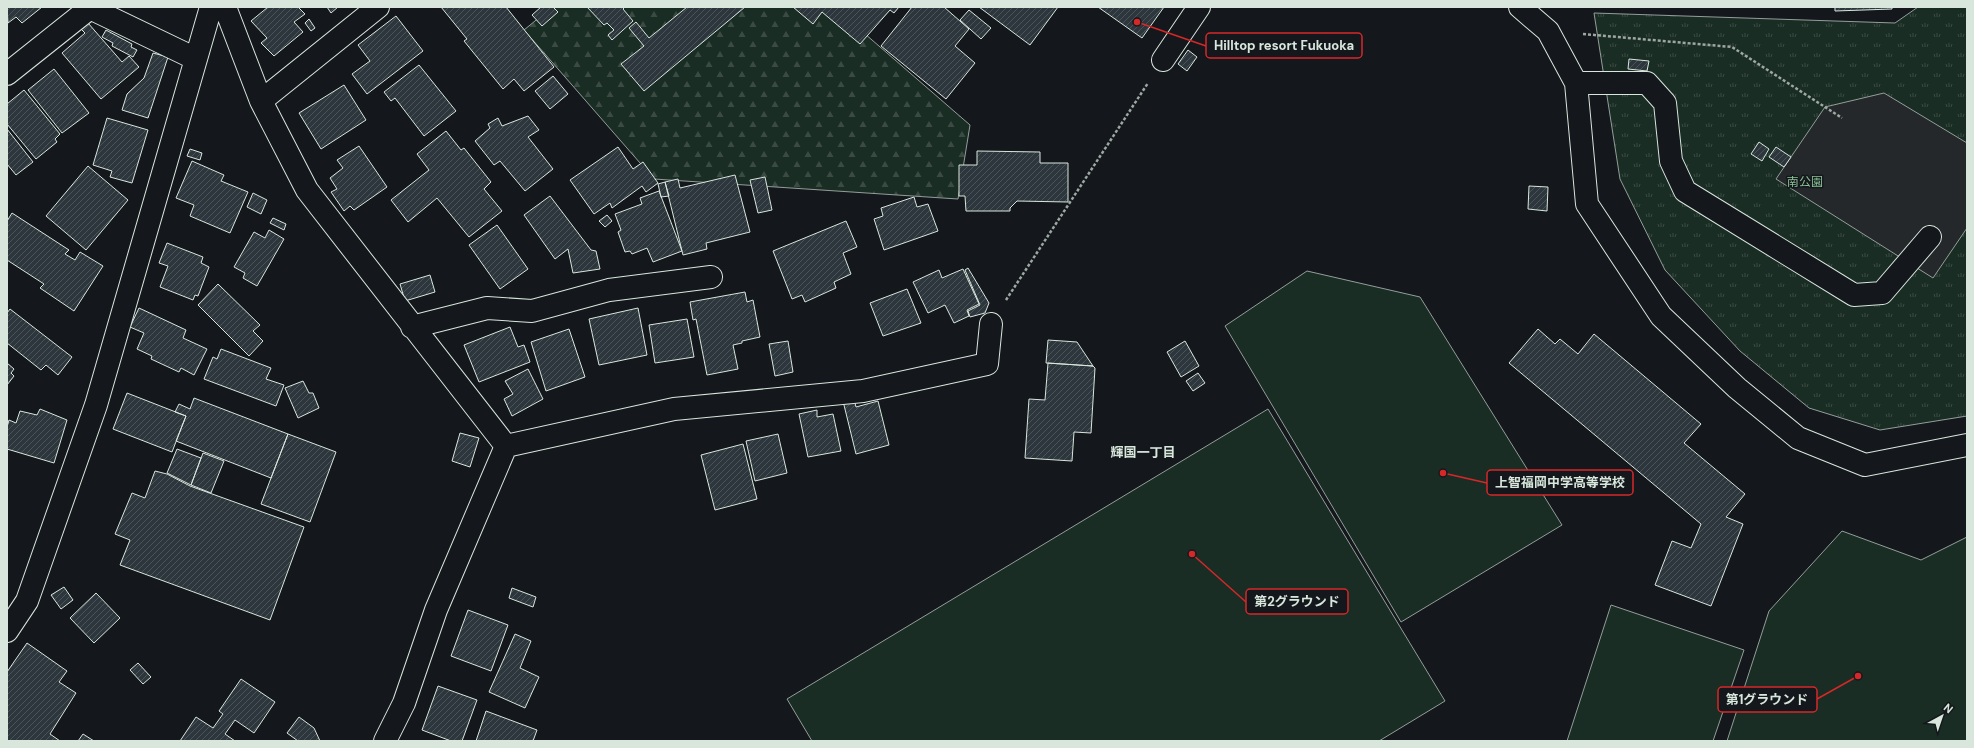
<svg xmlns="http://www.w3.org/2000/svg" width="1974" height="748" font-family="'DM Sans','Noto Sans JP',sans-serif">
	<defs>
		<pattern id="forest-firs" width="22" height="20" patternUnits="userSpaceOnUse"><rect width="22" height="20" fill="#1a2d24"/><path d="M5 1l3.5 6h-7zM16 11l3.5 6h-7z" fill="#3b4b43"/></pattern>
		<pattern id="park-tufts" width="24" height="20" patternUnits="userSpaceOnUse"><rect width="24" height="20" fill="#1a2d24"/><path d="M3 7l-1-3M5 7V3M7 7l1-3M15 17l-1-3M17 17v-4M19 17l1-3" fill="none" stroke="#3b4b43"/></pattern>
		<pattern id="building-hatch" width="6" height="6" patternUnits="userSpaceOnUse"><rect width="6" height="6" fill="#2c363c"/><path d="M-1 1l2-2M0 6l6-6M5 7l2-2" fill="none" stroke="#4a5358"/></pattern>
	</defs>
	<rect width="100%" height="100%" fill="#14181c"/>
	<!-- forest -->
	<path fill="url(#forest-firs)" stroke="#939e99" d="M552 7H834L970 125 958 199 654 179 524 30Z"/>
	<!-- park -->
	<path fill="url(#park-tufts)" stroke="#939e99" d="M1918 7H1967V416L1880 430 1809 408 1740 351 1665 270 1620 179 1594 13 1895 23Z"/>
	<!-- garden -->
	<path fill="#1a2d24" stroke="#939e99" d="M1307 271 1420 297 1562 525 1401 622 1225 326Z
		M1268 409 1445 701 1379 741H812L787 699Z
		M1842 531 1921 560 1967 537V741H1727L1769 611Z
		M1611 605 1744 650 1713 741H1567Z"/>
	<!-- parking -->
	<path fill="#24282b" stroke="#939e99" d="M1884 93 1967 143V228L1933 278 1776 179 1825 107Z"/>
	<!-- building -->
	<path fill="url(#building-hatch)" stroke="#d8e6dc" d="M7 7H42L22 23 16 17 8 23Z
		M268 7H298L305 14 294 22 303 32 274 56 261 43 267 38 251 21Z
		M327 7H338L331 13Z
		M441 7H506L554 67 524 91 514 79 503 89 464 41 467 39Z
		M541 7H553L558 12 542 26 532 15Z
		M587 7H625L623 9 633 21 612 40 608 35 614 30 607 23 604 25Z
		M687 7H745L644 91 621 64 644 46 629 28 636 22 649 38Z
		M793 7H899L894 13 890 10 860 44 822 12 813 24Z
		M912 7H944L969 29 955 46 975 63 946 99 881 46Z
		M979 7H1058L1030 45Z
		M1098 7H1164L1142 38Z
		M1835 7H1892V9L1835 11Z
		M969 10 991 28 981 39 960 20Z
		M396 16 423 51 367 94 352 74 370 61 358 45Z
		M309 19 315 28 311 31 305 23Z
		M88 23 122 62 129 56 139 67 101 99 62 53 85 33 81 29Z
		M106 30 132 44 131 47 137 50 133 57 112 46 113 43 102 37Z
		M1188 50 1197 57 1187 71 1178 64Z
		M153 53 168 57 148 118 122 110 127 94 144 78Z
		M1629 59 1649 61 1647 71 1628 69Z
		M419 65 456 111 424 136 395 98 391 101 384 92Z
		M54 69 89 113 62 133 28 90Z
		M553 76 568 94 550 109 535 91Z
		M344 85 366 120 321 149 299 113Z
		M24 90 60 134 55 139 57 142 36 159 7 124V104Z
		M528 116 539 130 528 137 553 169 525 191 500 161 494 165 475 141 490 128 488 124 498 118 502 126Z
		M107 118 148 130 132 183 110 177 112 171 93 165Z
		M7 129 33 162 16 175 7 164Z
		M446 131 461 150 464 148 491 182 484 189 502 211 469 237 437 198 408 222 391 200 429 170 417 154Z
		M1759 142 1769 149 1762 161 1751 154Z
		M359 146 387 187 354 210 350 206 344 211 331 192 337 189 330 178 343 168 337 160Z
		M618 147 633 169 643 162 658 183 646 192 642 186 612 208 610 203 594 214 570 180Z
		M1776 147 1791 157 1784 167 1769 157Z
		M190 149 202 153 200 160 187 156Z
		M977 151 1040 152V163H1068V202L1017 201 1010 208V211H966L965 196H959V165H977Z
		M192 161 224 175 221 181 248 192 230 233 190 216 194 205 176 198Z
		M88 166 128 200 86 250 46 216Z
		M735 175 750 232 706 243 707 249 683 255 665 182 678 179 680 188Z
		M765 177 772 210 758 213 750 180Z
		M665 182 669 196 661 197 658 184Z
		M1529 186 1548 187 1547 211 1528 209Z
		M659 191 682 251 653 262 647 248 632 254 630 251 625 252 618 232 621 230 615 214 642 204 640 198Z
		M253 193 267 200 261 214 247 207Z
		M550 196 591 250 596 251 600 269 573 273 568 249 555 259 524 215Z
		M914 197 917 207 928 204 938 231 884 250 874 219 883 216 881 208Z
		M12 213 69 250 65 254 75 260 80 252 103 266 74 311 40 288 44 284 7 260V221Z
		M607 215 612 221 605 227 599 221Z
		M273 218 286 224 284 230 270 223Z
		M846 221 857 247 843 253 851 274 834 282 836 288 805 302 802 295 792 299 773 251Z
		M497 225 528 269 500 289 469 245Z
		M269 230 284 239 257 286 243 278 245 273 234 267 254 232 265 238Z
		M167 243 203 257 201 263 209 267 198 296 195 295 193 300 160 287 168 266 159 263Z
		M968 268 989 303 985 313 970 317 968 311 980 305 965 270Z
		M963 269 979 304 967 310 969 316 954 323 945 305 928 313 913 282 939 270 942 278Z
		M430 275 435 292 405 301 400 284Z
		M218 284 260 325 253 331 263 341 249 356 198 305Z
		M907 289 921 323 883 336 870 303Z
		M745 292 747 302 753 300 760 337 742 341V343L733 345 738 369 707 375 696 319 693 320 690 302Z
		M139 308 186 330 183 338 207 349 194 375 181 368 179 372 151 359 152 356 137 349 144 333 130 327Z
		M638 308 647 355 599 365 589 319Z
		M10 309 72 357 58 375 46 365 41 370 7 343V313Z
		M687 319 694 357 655 363 649 325Z
		M510 327 518 347 524 345 530 362 479 382 464 345Z
		M569 329 585 377 546 391 531 342Z
		M1538 329 1555 344 1560 339 1578 354 1594 334 1701 424 1684 443 1745 494 1726 517 1743 524 1711 606 1655 585 1672 541 1691 548 1701 524 1509 363Z
		M1048 340 1077 342 1093 366 1046 363Z
		M788 341 793 372 775 376 769 344Z
		M1185 341 1199 366 1181 377 1167 352Z
		M221 349 271 368 266 379 284 385 276 406 204 379 213 357 217 359Z
		M7 363 14 369 11 373 14 376 7 385Z
		M1048 363 1093 366 1095 368 1091 433 1074 432 1072 461 1025 458 1029 399 1045 400Z
		M528 369 543 399 512 416 504 399 513 394 505 381Z
		M1198 373 1205 383 1193 391 1186 381Z
		M303 381 309 393H313L319 408 298 418 285 388Z
		M127 393 186 416 172 452 113 429Z
		M194 398 288 434 271 478 176 441 186 416 175 412 179 404 190 409Z
		M854 399 856 407 878 401 889 445 856 454 843 401Z
		M40 409 67 420 54 463 7 449V427L9 420 16 423 20 411 37 415Z
		M817 410V417L833 414 841 451 808 457 799 414Z
		M460 433 479 438 470 467 452 461Z
		M288 434 336 452 310 522 261 504Z
		M778 434 787 473 755 481 746 441Z
		M743 444 757 499 715 510 701 455Z
		M177 449 201 458 191 485 167 473Z
		M203 453 224 461 211 493 191 485Z
		M155 471 167 474 190 486 304 527 270 620 120 565 130 540 115 534 132 493 145 498Z
		M64 587 73 600 61 609 51 595Z
		M512 588 536 597 533 607 509 598Z
		M96 593 120 618 94 643 70 618Z
		M468 610 508 625 491 671 451 656Z
		M515 634 531 641 520 668 539 677 525 708 489 692Z
		M27 643 67 671 59 682 76 693 50 734 60 741H7V672Z
		M138 663 151 677 143 684 130 670Z
		M241 679 275 702 254 733 235 720 225 734 235 741H180L196 717 213 728 223 714 219 711Z
		M438 686 477 700 462 741H451L422 730Z
		M486 711 537 730 533 741H476Z
		M299 717 314 728 320 741H298L287 733Z
		M83 734 94 741H78Z"/>
	<g fill="none" stroke-linecap="round" stroke-linejoin="round">
		<!-- minor casing -->
		<g stroke="#d8e6dc" stroke-width="24">
			<path id="minor" d="M225 7 261 101 307 190 506 446 436 610 404 703 385 741
				M1520 7 1548 31 1576 83 1587 204 1661 316 1737 388 1798 438 1865 465 1967 445
				M1163 60 1199 7
				M7 74 90 8 196 59
				M1576 83H1647L1665 103 1671 161 1685 191 1854 295 1882 293 1930 237
				M261 101 378 7
				M412 327 487 308 532 311 609 290 711 277
				M506 446 674 409 863 391 987 364 991 324
				M7 631 27 601 96 405 211 7"/>
		</g>
		<!-- path -->
		<path stroke="#9da8a2" stroke-width="2.5" stroke-dasharray="3 2" stroke-linecap="butt" d="M1583 34 1732 47 1842 118
			M1006 300 1148 83"/>
		<!-- minor -->
		<use href="#minor" stroke="#14181c" stroke-width="22"/>
	</g>
	<g text-anchor="middle" stroke-width="3" stroke-linejoin="round" paint-order="stroke">
		<!-- park labels -->
		<g font-size="12" fill="#8ac095" stroke="#14181c">
			<text x="1805" y="186">南公園</text>
		</g>
		<!-- neighbourhood labels -->
		<g font-size="13" font-weight="bold" fill="#d8e6dc" stroke="#14181c">
			<text x="1143" y="457">輝国一丁目</text>
		</g>
	</g>
	<!-- callouts -->
	<path fill="none" stroke="#d62828" stroke-width="1.5" d="M1137 22L1206 46M1443 473L1487 483M1192 554L1246 602M1858 676L1817 699"/>
	<g fill="#d62828" stroke="#14181c" stroke-width="1.5">
		<circle cx="1137" cy="22" r="4"/>
		<circle cx="1443" cy="473" r="4"/>
		<circle cx="1192" cy="554" r="4"/>
		<circle cx="1858" cy="676" r="4"/>
	</g>
	<g fill="#14181c" stroke="#d62828" stroke-width="1.5">
		<rect x="1206" y="33" width="156" height="25" rx="4"/>
		<rect x="1487" y="470" width="146" height="25" rx="4"/>
		<rect x="1246" y="589" width="102" height="25" rx="4"/>
		<rect x="1718" y="687" width="99" height="25" rx="4"/>
	</g>
	<g font-size="13" text-anchor="middle" font-weight="bold" fill="#d8e6dc">
		<text x="1284" y="50">Hilltop resort Fukuoka</text>
		<text x="1560" y="487">上智福岡中学高等学校</text>
		<text x="1297" y="606">第2グラウンド</text>
		<text x="1767" y="704">第1グラウンド</text>
	</g>
	<!-- border -->
	<rect width="1974" height="748" fill="none" stroke="#d8e6dc" stroke-width="16"/>
	<!-- north arrow -->
	<g transform="translate(1942 716) rotate(40)" stroke="#14181c" stroke-width="3" paint-order="stroke">
	<path d="M0-3L7 15L0 10L-7 15Z" fill="#d8e6dc"/>
	<text y="-6" font-size="11" font-weight="bold" text-anchor="middle" fill="#d8e6dc">N</text>
	</g>
</svg>
